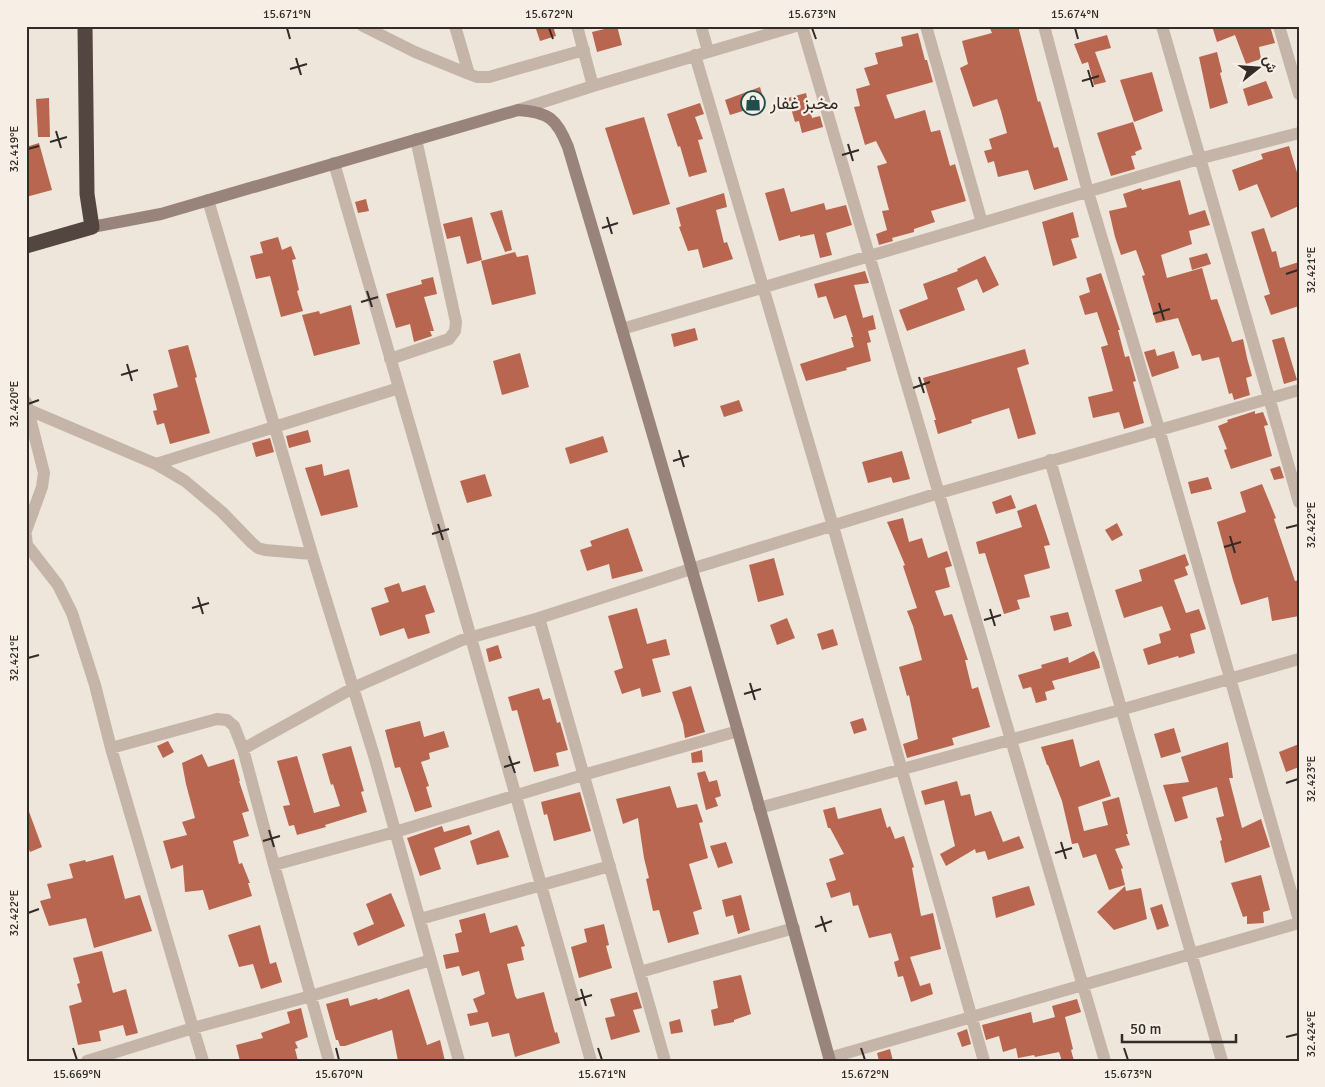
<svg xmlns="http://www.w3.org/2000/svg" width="1325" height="1087" font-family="Signika,Vazirmatn,sans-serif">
	<rect width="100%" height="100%" fill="#eee5db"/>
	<!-- building -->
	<path fill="#b8664f" d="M535 26H553L556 36 540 41Z
		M617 26 622 45 597 52 592 32Z
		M989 26H1018L1038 102 1040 101 1054 148 1058 147 1068 180 1034 190 1028 170 998 177 994 161 988 163 984 151 992 149 989 139 1007 133 1001 111 997 99 973 107 960 68 968 64 962 41 992 33Z
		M1212 26H1270L1275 43 1259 47 1261 59 1246 64 1235 35 1217 42Z
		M918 33 925 60H927L933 82 886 95 895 119 925 110 931 132 940 130 950 166 955 164 966 201 931 211 935 222 914 229V232L892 238 893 241 879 245 876 234 887 230 882 211 889 210 877 166 887 163 876 141 865 145 854 107 860 106 856 89 870 85 864 68 878 64 875 53 903 46 901 37Z
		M1107 35 1111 48 1095 52 1106 82 1094 85 1088 62 1082 64 1074 44Z
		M1217 52 1222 72 1220 73 1228 103 1210 109 1199 57Z
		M1152 72 1163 111 1134 122 1120 80Z
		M1266 81 1273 98 1248 106 1243 89Z
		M760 87 765 104 730 115 725 100Z
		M806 93 812 118 820 116 823 127 802 133 799 121 795 122 788 98Z
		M49 98 50 137H38L36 99Z
		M700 103 704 114 695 117 703 139 698 140 707 172 689 177 680 146 678 147 667 114Z
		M644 117 670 204 633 215 605 128Z
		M1133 122 1142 149 1135 152 1136 155 1131 156 1135 169 1111 176 1097 133Z
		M39 143 52 190 26 197V147Z
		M1289 146 1299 179V206L1271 218 1257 184 1239 191 1232 170 1263 159 1261 154Z
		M1180 180 1189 215 1205 210 1210 225 1189 231 1192 244 1161 255 1167 278 1202 268 1211 300 1217 299 1232 342 1243 339 1247 358 1252 376 1246 378 1250 395 1234 400 1232 393 1229 394 1219 357 1202 361 1200 354 1192 356 1178 318 1156 323 1142 276 1145 275 1136 250 1121 255 1115 237 1109 211 1127 207 1123 194 1141 188 1142 190Z
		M784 188 791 212 824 203 826 210 846 205 852 225 826 233 832 255 820 258 814 234 800 237V235L779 241 765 193Z
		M724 193 727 207 716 210 724 243 727 242 733 259 703 268 698 249 688 251 679 227 681 226 676 208Z
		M366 199 369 211 358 213 355 202Z
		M502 210 512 250 505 252 490 213Z
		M1073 212 1079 237 1071 239 1077 258 1053 266 1042 222Z
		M472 217 482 260 467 264 460 236 447 239 443 224Z
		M1264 228 1272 252 1276 251 1280 268 1299 262V306L1271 315 1264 296 1270 294 1251 232Z
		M278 237 282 250 291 246 296 259 292 260 299 290 297 291 303 311 281 317 270 276 256 279 250 256 263 253 260 242Z
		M515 252 517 257 528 255 536 294 492 305 481 261Z
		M1207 253 1211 264 1192 270 1189 258Z
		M985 256 999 285 983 293 977 279 957 288 965 310 907 331 899 310 928 299 923 284 958 271 957 269Z
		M865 271 869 283 854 285 863 318 873 315 876 329 868 331 871 342 867 343 871 361 846 368 847 370 806 381 800 364 854 347 851 337H853L846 315 834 319 826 296 818 298 814 284Z
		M1101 273 1120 330H1118L1125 357 1129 356 1136 381 1133 382 1144 423 1124 429 1119 412 1093 418 1088 397 1113 391 1101 347 1108 345 1097 312 1085 315 1079 296 1090 292 1086 278Z
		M433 277 437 294 424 297 434 331H430L432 336 414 342 410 324 396 328 386 294 422 284 421 280Z
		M351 305 360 344 314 356 302 315 319 311 320 314Z
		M695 328 698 340 674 347 671 334Z
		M1284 337 1297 380 1284 384 1272 340Z
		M188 345 197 377 195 378 210 433 170 444 164 423 157 425 153 411 157 410 153 394 178 387 168 350Z
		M1025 349 1029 364 1017 368 1036 434 1018 439 1009 408 971 420 972 423 938 434 934 420H936L923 378Z
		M1155 349 1157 356 1174 351 1179 368 1152 377 1144 352Z
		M520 353 529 387 502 395 493 361Z
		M739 400 743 411 724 417 720 406Z
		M1255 411V414L1263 412 1268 425 1264 426 1272 456 1231 469 1224 450 1227 449 1218 426 1228 422 1227 420Z
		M308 430 311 442 289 448 286 436Z
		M603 436 608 452 570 464 565 448Z
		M270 438 274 452 256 457 252 443Z
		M902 451 910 479 893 483 891 477 868 483 862 462Z
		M322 464 324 476 349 469 358 507 321 516 305 468Z
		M1280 466 1284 478 1274 480 1270 469Z
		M485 474 492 496 467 503 460 481Z
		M1208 477 1212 489 1191 494 1188 482Z
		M1262 484 1276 518 1274 519 1295 581 1299 580V616L1272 621 1268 597 1241 605 1233 580 1217 522 1246 512 1240 492Z
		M1011 495 1016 508 996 514 992 502Z
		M1036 504 1050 545 1044 546 1050 568 1024 575 1030 597 1017 600 1020 609 1004 614 985 553 979 554 976 542 1022 527 1017 511Z
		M903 518 909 542 922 538 928 558 947 551 952 566 945 568 950 587 935 591 944 616 952 614 968 660H965L972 689 978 687 990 727 952 738 954 745 907 758 903 744 918 739 909 695 907 696 899 667 922 660 913 626 907 611 917 608 903 566 905 565 887 522Z
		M1117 523 1123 535 1112 541 1105 530Z
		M628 528 643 571 612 579 609 564 587 571 580 550 592 546 590 541Z
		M1185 554 1189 565 1185 567 1188 575 1174 580 1186 613 1199 609 1206 629 1190 634 1195 653 1179 658 1178 656 1148 665 1143 649 1161 643 1159 634 1171 630 1162 606 1124 618 1115 590 1142 581 1139 570Z
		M774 558 784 595 758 602 749 565Z
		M399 583 402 592 425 585 435 612 425 615 430 633 408 639 404 628 380 636 371 608 389 602 384 588Z
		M637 608 647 644 666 639 670 655 652 659 661 692 642 697 640 688 622 694 614 671 623 668 608 616Z
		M1068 612 1072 626 1054 631 1050 616Z
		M787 618 795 638 777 645 770 625Z
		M833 629 838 645 822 650 817 634Z
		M498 645 502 658 489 662 486 649Z
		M1094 651 1099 662 1100 668 1052 681 1055 689 1045 692 1047 700 1036 703 1031 687 1023 689 1018 675 1042 668 1041 665 1068 657 1069 663Z
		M691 686 705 732 685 738 683 725 672 692Z
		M539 688 543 700 550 698 557 723 560 722 568 750 556 753 559 766 534 772 517 710 512 711 508 697Z
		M863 718 867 730 854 734 850 722Z
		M420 721 424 737 444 731 449 747 429 753 430 759 421 762 429 786 426 787 432 807 415 812 400 767 395 768 385 730Z
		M1174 728 1181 752 1161 758 1154 734Z
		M1073 739 1080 767 1099 760 1111 796 1078 807 1084 831 1108 825 1102 802 1119 797 1128 834H1126L1130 845 1115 849 1123 868 1121 869 1125 885 1109 890 1096 854 1083 858 1078 843 1072 844 1062 801 1048 765H1047L1041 747Z
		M168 741 174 752 163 758 157 746Z
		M1228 742 1233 778H1229L1242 828 1261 819 1270 847 1225 863 1220 841 1222 840 1216 818 1224 816 1217 787 1182 797 1188 818 1175 822 1163 785 1189 782 1181 757Z
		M1299 744V767L1286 772 1279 752Z
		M351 746 364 791 361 792 367 812 325 825 326 827 297 835 294 825 289 826 283 806 290 805 277 761 297 756 314 813 340 806 333 784 331 785 322 754Z
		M702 750 703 762 692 763 691 753Z
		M202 754 208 767 234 759 240 781H239L249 811 242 813 249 836 233 841 239 864 242 863 250 883H248L252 896 209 910 203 890 185 892 183 865 171 869 163 841 187 835 182 822 195 818 186 784 182 763Z
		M705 771 709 782 717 780 721 796 715 798 718 806 706 810 697 773Z
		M957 781 961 796 970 794 975 816 991 811 1003 842 1019 836 1024 848 988 860 985 851 976 853 975 849 946 866 940 854 955 846 944 800 925 805 921 791Z
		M670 786 677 808 697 804 703 822 699 823 708 858 689 864 702 909 693 912 699 934 668 943 659 910 653 911 646 879 649 878 644 858 638 818 623 824 616 799Z
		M580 792 591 831 554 841 547 814 544 815 541 802Z
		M835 807 838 819 881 808 887 828 890 826 895 839 904 836 914 867 912 868 921 916 933 913 941 949 910 957 920 986 930 983 933 994 911 1002 903 976 898 977 894 962 899 960 891 933 869 938 858 905 853 906 850 892 831 898 826 883 836 880 829 859 844 854 830 828H828L823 810Z
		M26 809H28L42 847 30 852 26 842Z
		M469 825 472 834 434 848 441 869 420 876 407 838 442 826 444 832Z
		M499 830 509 857 477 865 470 841Z
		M726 842 733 863 718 868 710 846Z
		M113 855 125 899 140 895 152 931 94 948 86 918 49 926 40 901 51 898 47 884 73 878 69 864 85 860 86 862Z
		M1261 875 1270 910 1263 912 1264 923 1247 924V916L1243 917 1231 883Z
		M1029 886 1035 905 996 918 992 897Z
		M1125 886 1126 891 1141 888 1147 919 1114 930 1097 912Z
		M391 893 405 926 358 946 353 933 374 924 366 904Z
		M741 895 750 930 738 934 733 915 726 917 722 900Z
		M1162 904 1169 926 1157 930 1150 908Z
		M485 913 490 933 517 925 525 946 521 947 524 960 507 964 515 996 517 999 544 992 555 1033 557 1032 560 1043 515 1057 509 1033 492 1037 488 1022 470 1026 467 1014 478 1012 473 999 485 994 479 971 462 976 459 966 446 969 443 955 459 952 455 934 462 932 459 920Z
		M604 924 609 945 606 946 612 968 579 978 571 947 587 942 584 929Z
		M260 925 270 964 276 962 282 982 261 989 253 964 239 967 228 935Z
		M102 951 113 993 126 989 138 1033 126 1036 123 1025 99 1031 101 1041 78 1045 69 1006 82 1002 77 984 80 983 73 958Z
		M741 975 751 1014 734 1020V1022L714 1026 711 1010 718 1008 713 981Z
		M409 989 427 1045 440 1040 445 1061H398L392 1030 345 1046H340L338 1040H336L326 1004 348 998 350 1006 377 998 378 1000Z
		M637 992 642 1008 633 1010 640 1032 611 1040 605 1018 615 1016 610 999Z
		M1077 999 1081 1012 1065 1017 1073 1049 1071 1050 1074 1061H1062L1059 1052 1035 1057 1034 1055 1018 1058 1016 1048 1003 1052 999 1036 986 1040 982 1025 1031 1012 1033 1023 1055 1017 1052 1006Z
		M301 1008 308 1037 295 1042 298 1048 295 1049 298 1061H240L236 1045 263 1038 261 1033 290 1023 287 1012Z
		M680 1019 683 1032 671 1034 669 1022Z
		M967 1029 971 1044 962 1047 957 1033Z
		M890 1049 893 1061H879L877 1053Z"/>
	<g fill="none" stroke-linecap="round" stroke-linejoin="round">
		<!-- street -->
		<path stroke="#c5b5a8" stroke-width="12" d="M363 26 415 52 469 74 477 77H489L584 50
			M455 26 469 74
			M577 26 593 86
			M701 26 708 51
			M802 26 1105 1061
			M926 26 982 223
			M1044 26 1088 192 1159 429 1299 920
			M1162 26 1299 502
			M1279 26 1299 94
			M695 55 833 526 984 1061
			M518 110 593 86 796 26
			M334 163 456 585 591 1061
			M208 200 312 554 375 759 459 1061
			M622 329 1202 158 1299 133
			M390 359 449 339 455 331 456 322 416 139
			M26 402 44 473 42 487 26 531
			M29 410 156 464 185 481 222 512 252 543 258 548 265 550 312 554
			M1050 460 1222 1061
			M156 464 399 388
			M26 536 27 545 58 585 72 613 95 685 111 748 193 1028 311 996 431 960
			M539 618 665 1061
			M111 748 217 719 227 720 234 726 243 749 274 865 329 1061
			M243 749 353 688 462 640 539 618 691 569 939 493 1299 390
			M759 808 1120 710 1299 659
			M274 865 395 832 583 775 738 731
			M420 919 610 866
			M640 972 794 928
			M829 1058 1299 923
			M87 1061 193 1028 203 1061"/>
		<!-- secondary -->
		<path stroke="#98847a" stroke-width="12" d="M92 227 161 214 518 110C549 112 557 119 568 147 659 451 746 756 830 1061"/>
		<!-- highway -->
		<path stroke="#53453f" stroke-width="15" d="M26 246 92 227 87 194 85 26"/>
	</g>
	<!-- ticks -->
	<path fill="none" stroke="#332b27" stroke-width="2" d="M287 28 290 39M549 28 553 39M812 28 816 39M1075 28 1078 39M296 58 301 75M290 69 307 64M1088 70 1093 87M1082 81 1099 76M56 131 61 148M50 142 67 137M848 144 853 161M28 149 39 146M842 155 859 150M607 217 612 234M602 228 618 223M1286 274 1298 270M367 291 372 307M361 302 378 297M1159 303 1164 320M1153 314 1170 309M127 364 132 381M121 375 138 370M919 377 924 393M913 388 930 382M28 404 39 400M679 450 684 467M673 461 689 456M438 524 443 540M1286 528 1298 525M432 534 449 529M1230 536 1235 553M1224 547 1241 542M198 597 203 614M192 608 209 603M990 609 995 626M984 620 1001 615M28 658 39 655M750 683 755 700M744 694 761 689M509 756 515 773M504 767 520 762M1286 783 1298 779M269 830 274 847M263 841 280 836M1061 842 1066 859M1055 853 1072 848M28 913 39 909M821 916 826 932M815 927 832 921M581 989 586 1006M575 1000 592 995M1286 1037 1298 1034M73 1048 77 1060M336 1048 339 1060M598 1048 602 1060M861 1048 865 1060M1124 1048 1128 1060"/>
	<!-- icons -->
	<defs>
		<g id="shop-ring" transform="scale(1.25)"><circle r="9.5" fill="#f7efe6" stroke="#224d4f" stroke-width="1.5"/><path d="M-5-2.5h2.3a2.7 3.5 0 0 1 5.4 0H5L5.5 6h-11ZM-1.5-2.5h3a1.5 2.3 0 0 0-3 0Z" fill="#224d4f"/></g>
	</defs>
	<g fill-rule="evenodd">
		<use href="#shop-ring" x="753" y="103"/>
	</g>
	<g text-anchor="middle" stroke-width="4.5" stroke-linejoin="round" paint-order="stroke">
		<!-- poi labels -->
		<g font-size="18" fill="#332b27" stroke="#f7efe6" text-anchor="start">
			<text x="770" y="109">مخبز غفار</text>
		</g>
	</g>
	<!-- border -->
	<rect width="1325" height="1087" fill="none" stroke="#f7efe6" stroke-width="55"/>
	<!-- north arrow -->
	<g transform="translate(1258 68) rotate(73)" stroke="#f7efe6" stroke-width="4" paint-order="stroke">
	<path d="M0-4L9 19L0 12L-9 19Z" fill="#332b27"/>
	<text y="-8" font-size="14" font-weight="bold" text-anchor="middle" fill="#332b27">ش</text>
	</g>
	<!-- scale -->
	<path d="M1122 1034v8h114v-8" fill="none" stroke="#332b27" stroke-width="2.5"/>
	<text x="1130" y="1034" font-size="15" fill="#332b27" stroke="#f7efe6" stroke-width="4" paint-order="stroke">50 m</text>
	<rect x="28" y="28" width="1270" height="1032" fill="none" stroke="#332b27" stroke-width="2"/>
	<g font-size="12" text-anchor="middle" fill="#332b27">
		<text x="287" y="18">15.671°N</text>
		<text x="549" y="18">15.672°N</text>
		<text x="812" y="18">15.673°N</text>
		<text x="1075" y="18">15.674°N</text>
		<text transform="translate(14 149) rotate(-90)" y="4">32.419°E</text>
		<text transform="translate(1311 270) rotate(-90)" y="4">32.421°E</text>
		<text transform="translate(14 404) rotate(-90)" y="4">32.420°E</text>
		<text transform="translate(1311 525) rotate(-90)" y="4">32.422°E</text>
		<text transform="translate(14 658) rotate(-90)" y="4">32.421°E</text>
		<text transform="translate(1311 779) rotate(-90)" y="4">32.423°E</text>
		<text transform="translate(14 913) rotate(-90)" y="4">32.422°E</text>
		<text transform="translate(1311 1034) rotate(-90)" y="4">32.424°E</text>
		<text x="77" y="1078">15.669°N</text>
		<text x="339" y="1078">15.670°N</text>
		<text x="602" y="1078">15.671°N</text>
		<text x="865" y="1078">15.672°N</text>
		<text x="1128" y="1078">15.673°N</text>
	</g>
</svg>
